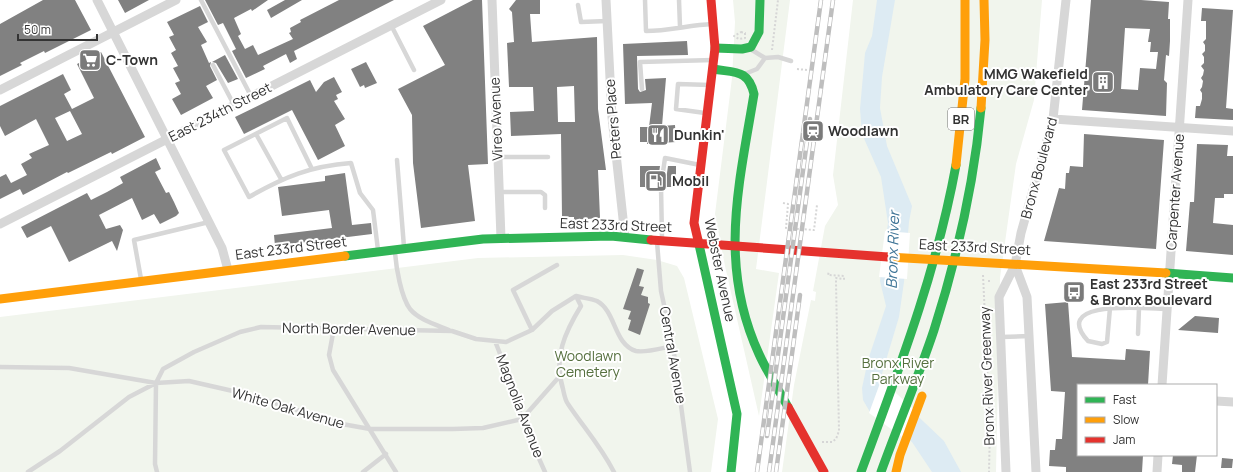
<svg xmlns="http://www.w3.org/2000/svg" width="1233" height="472" font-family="Manrope,sans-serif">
	<rect width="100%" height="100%" fill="#fff"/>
	<!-- green -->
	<path fill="#f1f5ed" d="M733 0H790L756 269 779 273 759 416 725 266 715 214 732 78 735 22Z
		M853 0H1042L1034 100 1016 164 1000 278 996 472H782L794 385 811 300 815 301 816 292 813 291 825 226 838 205 833 175Z
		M623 255 657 260 677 266 684 278 718 419 711 472H0V317L478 258Z"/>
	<!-- water -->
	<path fill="#ddebf3" d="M877 0H895L882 77 880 108 887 146 912 206 909 222 904 282 899 317 881 377 885 385 944 441 961 472H932L912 442 870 412 863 400 862 388 868 360 886 306 880 281 888 223 881 177 862 134 860 109 865 53 872 36Z"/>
	<!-- pier -->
	<path fill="#fff" d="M885 231 910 233 907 279 879 277Z
		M883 375 886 384 919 414 909 442 869 413Z"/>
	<!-- building -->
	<path fill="#818181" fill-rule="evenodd" d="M43 0H75L91 30 45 53 44 51 20 63 22 65 0 76V24Z
		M118 0H149L125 13Z
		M205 0H268L252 11 251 9 234 18 241 34 238 36 245 49 253 45 258 55 293 39 289 33 291 32 290 28 301 22 300 20 339 0H394L294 51 297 59 290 63 286 54 263 66 265 69 246 78 232 51 236 49 223 23 218 25Z
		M285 0H302L271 18 267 10Z
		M473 0H482L488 164 468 165 475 221 421 228 413 163 412 115 398 89 445 65 423 26Z
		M516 0H540V14H530L532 42 597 37 598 109 606 170H598L600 218 574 220V217H562L561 134 511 136 510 112 534 111 533 87H509L507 43 514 42 512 12 509 9ZM574 86 575 122H558L557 87Z
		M1091 0H1141L1169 2 1168 19H1170V41L1169 56 1166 55 1164 80 1167 83 1166 116 1082 110ZM1125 28 1150 29 1148 42H1151L1150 52H1158L1156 69 1140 68 1138 90 1121 89Z
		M200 6 208 22 198 27 207 42 201 45 209 63 211 62 210 66 217 80 206 86 213 98 181 115 172 99 181 94 175 83 180 81 173 68 178 66 171 53 176 50 169 37 174 35 167 22Z
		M1202 8 1233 10 1226 108 1233 109V120L1195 118 1196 106H1200L1202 99V93L1200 90 1202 87 1203 81 1201 78 1203 75 1204 70 1201 66 1204 63V57L1202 54 1205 51V45L1203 42 1206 39V21H1201Z
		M687 41 688 55 637 56 638 89 640 92 646 90 645 79 666 78 662 126 675 125 676 142 647 144V142H640V127H649L652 103 625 104 623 44Z
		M101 52 145 137 112 154 111 152 68 173 67 172 23 195 20 189 0 199V177L6 174 11 183 27 175 21 164 32 158 29 154 49 145 36 119 5 136 0 126V106L63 74 71 90 64 94 72 109 94 98 77 64ZM70 111 82 134 67 141 55 118Z
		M225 55 238 79 228 83 216 63 212 62Z
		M366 62 377 83 365 88 364 85 360 87 351 69Z
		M334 77 342 92 336 95 338 99 334 101 345 119 335 125 345 146 318 160 292 110 244 134 235 117 310 80 316 92 324 82Z
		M1084 134 1164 140 1156 249 1044 241 1059 188 1065 189 1066 173H1069L1070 166 1083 167Z
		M1197 144 1228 145 1227 156H1233V194H1224V198H1215L1213 223 1233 225V255L1186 251 1190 202H1194Z
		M156 158 161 169 155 172 166 193 169 192 174 202 179 213 176 216 160 224 154 214 142 220 132 198 99 215 106 229 120 225 123 230 117 251 112 241 69 262 51 226 27 238 21 227 87 193 91 200 107 192 123 183 120 177Z
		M640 166H660L657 187H640Z
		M668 166H676V187H665Z
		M345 173 352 225 371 223 372 234 275 246 274 235 332 228 329 210 282 216 278 187 325 181V176Z
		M637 268 644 270 639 286 644 287 641 295 648 297V303L650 304 640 335 628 330 631 320 628 319 631 311 623 309Z
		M1068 302 1072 357 1125 360 1126 349 1150 351 1148 385H1078V455H1143L1142 472H1066V467L1049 466 1050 450H1055L1056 439H1062L1065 392 1051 391 1045 304Z
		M1195 316 1219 318 1218 333 1178 330Z
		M1173 455H1197L1195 472H1182V465L1172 464Z
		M1222 458 1233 459 1232 468H1221Z"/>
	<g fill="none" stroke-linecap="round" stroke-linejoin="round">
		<!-- path -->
		<path stroke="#d6d6d6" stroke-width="2" stroke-dasharray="2 2" stroke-linecap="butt" d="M741 32 745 33V38L739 39 734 36Z
			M772 50 778 0
			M797 69 807 70
			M783 203 788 204 786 228 814 230 817 205
			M985 242 988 248
			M983 275 990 426 989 472
			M989 282V278
			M822 442H832L836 439 839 431 836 282V278L844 279V276L828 275 829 271"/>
		<!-- lane -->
		<path stroke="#d7d7d7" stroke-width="4.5" d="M201 0 251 96
			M645 0 646 31C668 31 690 25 712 24
			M679 0 680 27
			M578 5 581 22 607 21
			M391 25 414 70
			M752 50 765 58 778 57 791 61
			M213 65 234 105
			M747 73 757 69 765 58
			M642 89 640 62 713 60
			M705 113 676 109 678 84 710 85
			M256 134 281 179
			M498 157H548
			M397 160 404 247
			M312 169 287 118 224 150 249 197C284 177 311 166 351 163L360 193 373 210 378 250
			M499 192H541L545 195V208
			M662 239 661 186 665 158 700 165
			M657 242 661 291 673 346 690 472
			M395 252C396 267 401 297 410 309 419 320 437 325 449 330
			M141 279 134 240 209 222
			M576 296 581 306C565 332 553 358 563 389 564 394 565 400 568 404 584 428 600 445 614 472
			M1110 308 1107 342 1102 344 1088 341C1049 298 1149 309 1167 309
			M334 328 329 355 333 370 396 472
			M532 330 513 290 557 265
			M1138 334 1139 308
			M1001 337 1030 336
			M495 341 508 374 524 425 545 472
			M0 367 69 368 156 383 163 369 194 352 240 332 261 327 452 331 476 339 506 342 532 330 552 311 576 296C582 298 590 298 597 301 616 311 614 345 636 351 646 353 662 348 673 346
			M156 383 155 464 157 472
			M28 472 60 451 129 397 156 383 189 381 246 394 342 424 370 429H453L483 428 522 419 559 377
			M363 472 386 454"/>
		<!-- street -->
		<path stroke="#d7d7d7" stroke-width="9" d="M97 0 222 248 228 270
			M492 0 501 238
			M606 0 612 117 625 237
			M0 90 176 0
			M1053 119 1233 131
			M0 224 441 0
			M1015 265 1027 297 1036 472
			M1162 385 1188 0
			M1216 401 1233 402
			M1006 472 999 297 1015 265 1021 233 1053 119 1066 0
			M1157 472 1158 455"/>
		<!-- fast -->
		<path stroke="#30b455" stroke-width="9" d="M715 48 742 49 751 47 759 32 760 0
			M713 69C735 73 748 69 754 94 739 185 718 265 759 354 767 372 779 390 788 407
			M698 240 737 414 731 472
			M345 256 483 239 611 236 651 240
			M1166 273 1233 278
			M861 472C899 369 936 274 956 165
			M881 472C898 425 918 378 934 330 957 258 974 183 981 108"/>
		<!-- slow -->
		<path stroke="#ff9f0a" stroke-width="9" d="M981 108 985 40 984 0
			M956 165 965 79V0
			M888 257 1166 273
			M0 299 345 256
			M896 472 900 455 922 396"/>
		<!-- jam -->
		<path stroke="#e5322d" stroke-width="9" d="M651 240 888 257
			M698 240 694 223 715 48 711 0
			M788 407 824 472"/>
		<!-- rail casing -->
		<g stroke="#bebebe" stroke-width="4.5">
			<path id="rail" d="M767 436 810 119
				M757 472 821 0
				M769 472 833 0
				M776 472 800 295"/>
		</g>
		<!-- rail -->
		<use href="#rail" stroke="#fff" stroke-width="3" stroke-dasharray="9" stroke-linecap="butt"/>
	</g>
	<!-- icons -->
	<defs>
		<g id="supermarket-square" transform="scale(1.15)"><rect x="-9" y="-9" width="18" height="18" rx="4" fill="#7a7a7a" stroke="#fff"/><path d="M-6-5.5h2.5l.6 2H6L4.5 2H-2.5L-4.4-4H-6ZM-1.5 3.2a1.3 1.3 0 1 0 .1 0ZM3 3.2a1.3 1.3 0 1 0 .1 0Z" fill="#fff"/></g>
		<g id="building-square" transform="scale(1.15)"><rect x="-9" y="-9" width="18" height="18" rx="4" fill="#7a7a7a" stroke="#fff"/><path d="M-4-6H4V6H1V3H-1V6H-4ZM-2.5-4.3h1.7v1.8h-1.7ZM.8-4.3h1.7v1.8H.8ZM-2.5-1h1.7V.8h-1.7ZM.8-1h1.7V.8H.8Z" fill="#fff"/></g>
		<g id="station-square" transform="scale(1.15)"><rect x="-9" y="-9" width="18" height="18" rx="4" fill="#7a7a7a" stroke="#fff"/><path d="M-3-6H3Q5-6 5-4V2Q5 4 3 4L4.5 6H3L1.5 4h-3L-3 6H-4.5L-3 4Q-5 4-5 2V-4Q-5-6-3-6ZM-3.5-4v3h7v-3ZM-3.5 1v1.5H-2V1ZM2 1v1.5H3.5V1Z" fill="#fff"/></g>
		<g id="restaurant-square" transform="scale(1.15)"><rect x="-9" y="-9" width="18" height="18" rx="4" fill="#7a7a7a" stroke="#fff"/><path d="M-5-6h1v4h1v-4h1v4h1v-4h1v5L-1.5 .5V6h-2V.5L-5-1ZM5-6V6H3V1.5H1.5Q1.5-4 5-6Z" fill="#fff"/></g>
		<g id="fuel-square" transform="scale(1.15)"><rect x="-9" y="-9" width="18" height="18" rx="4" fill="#7a7a7a" stroke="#fff"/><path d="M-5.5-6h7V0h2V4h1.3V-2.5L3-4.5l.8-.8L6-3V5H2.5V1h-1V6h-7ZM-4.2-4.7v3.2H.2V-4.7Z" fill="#fff"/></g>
		<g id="bus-square" transform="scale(1.15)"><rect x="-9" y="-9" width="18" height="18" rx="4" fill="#7a7a7a" stroke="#fff"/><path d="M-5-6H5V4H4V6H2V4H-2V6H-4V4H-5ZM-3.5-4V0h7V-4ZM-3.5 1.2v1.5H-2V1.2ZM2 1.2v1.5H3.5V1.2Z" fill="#fff"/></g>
	</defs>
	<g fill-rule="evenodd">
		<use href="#supermarket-square" x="90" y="60"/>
		<use href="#building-square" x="1103" y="82"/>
		<use href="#station-square" x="813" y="131"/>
		<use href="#restaurant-square" x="658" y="135"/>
		<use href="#fuel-square" x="656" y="181"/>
		<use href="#bus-square" x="1074" y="292"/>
	</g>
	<g text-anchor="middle" stroke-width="4" stroke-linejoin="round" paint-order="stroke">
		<!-- shield labels -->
		<rect fill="#fff" stroke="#707070" stroke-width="1" x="948" y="108" width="26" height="22" rx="3"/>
		<g font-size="13" font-weight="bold" fill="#333">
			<text x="961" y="124">BR</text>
		</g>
		<!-- poi labels -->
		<g font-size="14" font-weight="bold" fill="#333" stroke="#fff" text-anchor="start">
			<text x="106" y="65">C-Town</text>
			<text x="1088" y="79" text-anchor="end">MMG Wakefield<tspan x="1088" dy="16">Ambulatory Care Center</tspan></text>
			<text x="828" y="136">Woodlawn</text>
			<text x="674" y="140">Dunkin'</text>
			<text x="672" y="186">Mobil</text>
			<text x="1090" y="289">East 233rd Street<tspan x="1090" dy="16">&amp; Bronx Boulevard</tspan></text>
		</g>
		<!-- street labels -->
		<g font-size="14" fill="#333" stroke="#fff">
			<text transform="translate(220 112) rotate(-27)" y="5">East 234th Street</text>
			<text transform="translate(496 119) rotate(-92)" y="5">Vireo Avenue</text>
			<text transform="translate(613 119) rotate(-95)" y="5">Peters Place</text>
			<text transform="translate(1039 168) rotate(-75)" y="5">Bronx Boulevard</text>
			<text transform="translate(1175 192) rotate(-86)" y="5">Carpenter Avenue</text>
			<text transform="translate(616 225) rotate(2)" y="5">East 233rd Street</text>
			<text transform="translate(975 247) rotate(3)" y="5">East 233rd Street</text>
			<text transform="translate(291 248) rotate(-7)" y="5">East 233rd Street</text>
			<text transform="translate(720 270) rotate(78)" y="5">Webster Avenue</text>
			<text transform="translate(349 329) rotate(1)" y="5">North Border Avenue</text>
			<text transform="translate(673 355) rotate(80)" y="5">Central Avenue</text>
			<text transform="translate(987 376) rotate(-92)" y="5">Bronx River Greenway</text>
			<text transform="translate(520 406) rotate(69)" y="5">Magnolia Avenue</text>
			<text transform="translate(288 408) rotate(16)" y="5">White Oak Avenue</text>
		</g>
		<!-- park labels -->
		<g font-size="14" fill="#56703f" stroke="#fff">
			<text x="588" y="361">Woodlawn<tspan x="588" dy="16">Cemetery</tspan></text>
			<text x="898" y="368">Bronx River<tspan x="898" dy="16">Parkway</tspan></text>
		</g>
		<!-- water labels -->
		<g font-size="15" font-style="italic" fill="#3f7597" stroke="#fff">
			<text transform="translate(893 250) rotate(-88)" y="5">Bronx River</text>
		</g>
	</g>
	<!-- legend -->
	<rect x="1077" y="384" width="140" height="72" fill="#ffffff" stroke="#adadad"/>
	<rect x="1085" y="397" width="20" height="6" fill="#30b455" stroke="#adadad"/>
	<text x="1113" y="404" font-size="12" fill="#333333">Fast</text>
	<rect x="1085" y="417" width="20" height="6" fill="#ff9f0a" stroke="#adadad"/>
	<text x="1113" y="424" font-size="12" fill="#333333">Slow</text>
	<rect x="1085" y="437" width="20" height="6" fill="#e5322d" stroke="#adadad"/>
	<text x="1113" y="444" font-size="12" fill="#333333">Jam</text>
	<!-- scale -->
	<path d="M18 34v6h79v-6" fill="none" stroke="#333333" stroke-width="2"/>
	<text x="24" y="34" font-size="12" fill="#333333" stroke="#ffffff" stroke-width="3" paint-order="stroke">50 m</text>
</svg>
